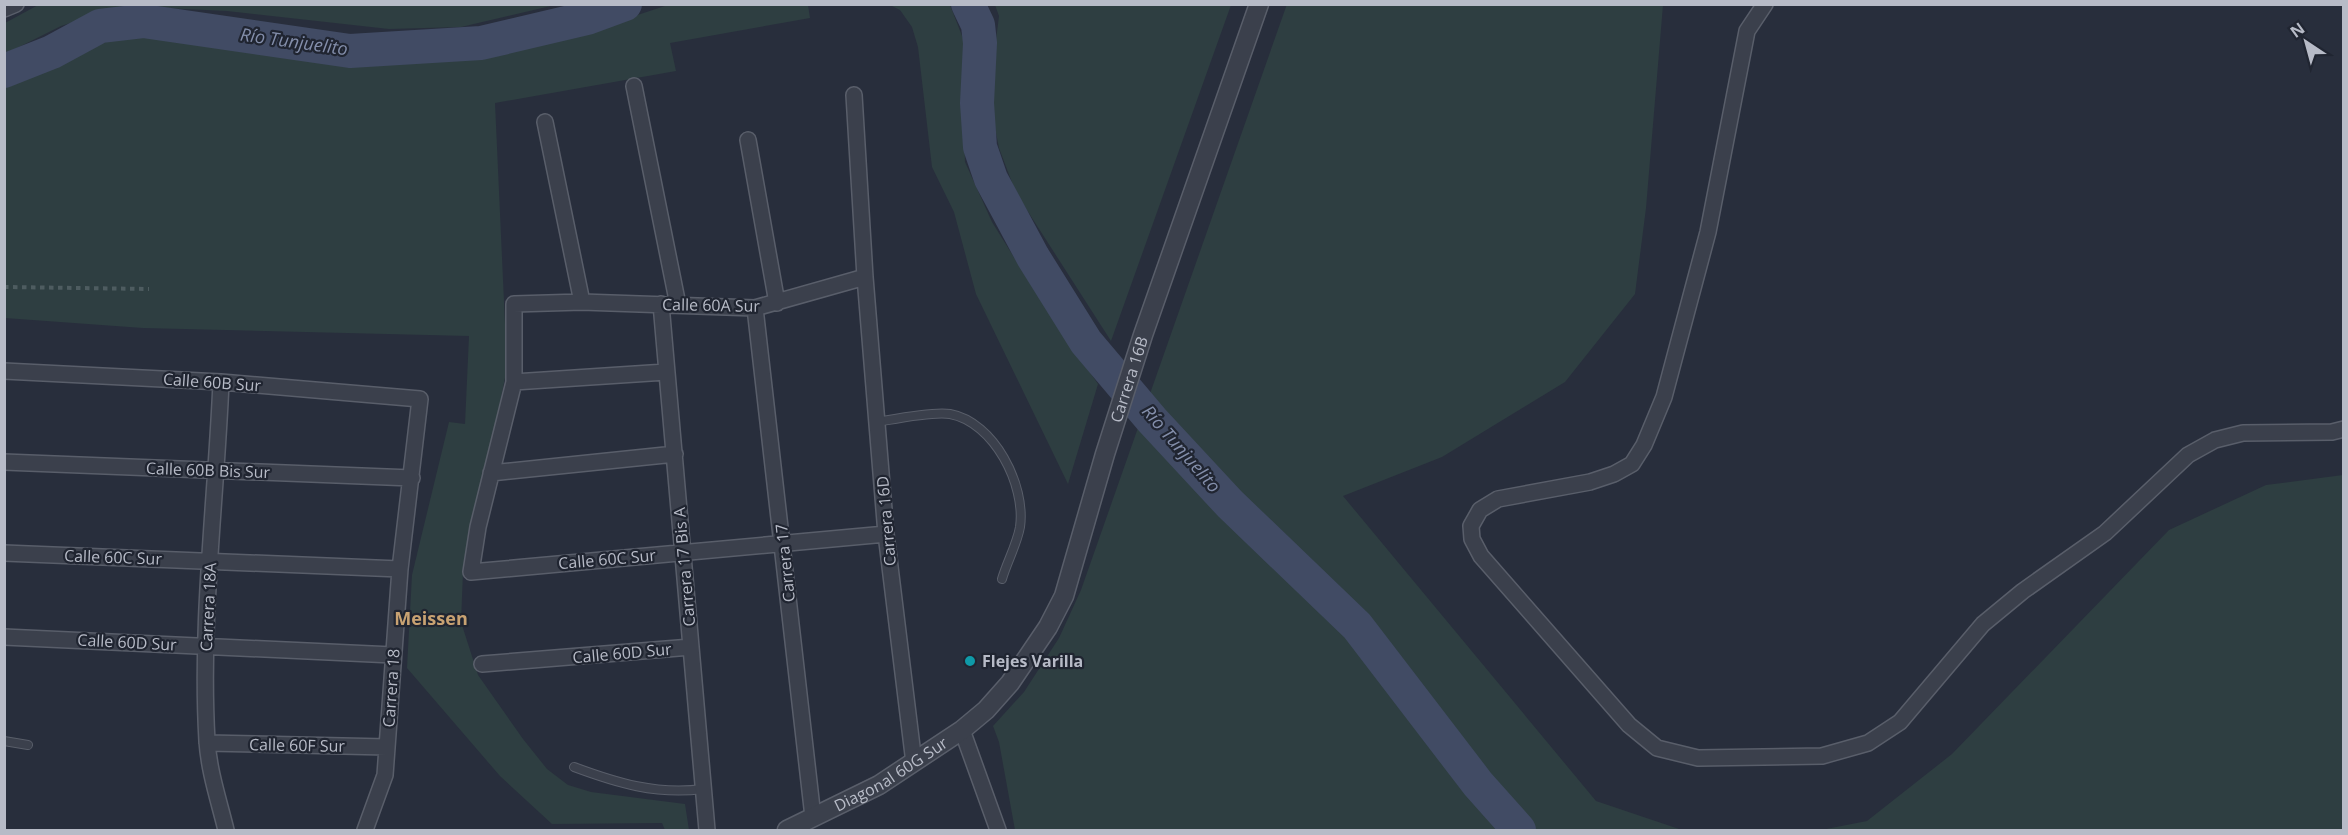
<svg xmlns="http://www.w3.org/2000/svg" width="2348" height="835" font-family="'Open Sans',sans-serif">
	<rect width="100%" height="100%" fill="#282e3c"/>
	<!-- green -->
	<path fill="#2e3e41" d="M40 4H555V5L461 27 389 29 227 11 141 7 104 12 61 26 5 54V23Z
		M1287 4 1663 5 1646 208 1635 294 1565 382 1442 457 1343 496 1596 801 1682 830H1015L999 742 993 726 1024 692 1059 638 1081 590Z
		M668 5H808L810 18 670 43 676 71 495 103 507 368 491 447 471 524 463 572 461 622 478 675 523 739 547 769 568 785 591 792 685 804 689 830H665L662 823 552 824 500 776 407 668 412 575 449 422 465 424 469 336 143 328 5 318 4 84 118 37 151 34 217 41 362 64 459 58 601 27Z
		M890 5H950L964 41 963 104 965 162 992 222 1048 312 1098 384 1068 484 976 294 954 212 932 167 918 47 912 27 900 10Z
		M995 5H1231L1111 341 1016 193 999 148 989 97 999 16Z
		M2343 475V830H1821L1867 821 1952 754 2169 530 2266 485Z"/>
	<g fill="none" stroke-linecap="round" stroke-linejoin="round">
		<!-- river -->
		<path stroke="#414b64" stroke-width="34" d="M968 4 978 25 980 43 977 103 980 147 991 179 1033 257 1086 342 1152 420 1230 504 1357 626 1478 784 1519 830
			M4 71 52 52 100 26 143 21 350 51 481 43 587 18 625 4"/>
		<!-- service casing -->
		<g stroke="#595e6a" stroke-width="10">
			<path id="service" d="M877 422C895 419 933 411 950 414 994 422 1026 485 1020 527 1017 544 1007 562 1002 579
				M4 741 28 745
				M574 767C617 783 656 795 703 789"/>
		</g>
		<!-- minor casing -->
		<g stroke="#595e6a" stroke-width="18">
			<path id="minor" d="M1765 4 1747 31 1708 232 1664 397 1644 445 1632 464 1614 474 1590 482 1498 499 1480 510 1471 526 1472 539 1481 556 1629 725 1657 748 1698 758 1822 756 1868 743 1900 722 1983 624 2023 591 2105 533 2188 455 2215 440 2243 433 2332 432 2344 429
				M4 9 16 4
				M634 86 678 305
				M854 95 865 277 755 308 582 302 514 304V382L478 527 471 572 886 534
				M545 122 582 302
				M748 140 777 303
				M865 277 886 534 914 763
				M661 304 707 830
				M755 308 813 817
				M4 371 221 382 420 399 400 569 385 775 365 830
				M221 382C216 501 200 622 207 741 209 772 219 801 226 830
				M514 382 666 372
				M4 462 412 478
				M491 473 675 454
				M4 553 400 569
				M4 637 393 655
				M482 664 691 647
				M962 730 998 830
				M207 743 387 747"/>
		</g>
		<!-- tertiary casing -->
		<g stroke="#595e6a" stroke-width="21">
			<g id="tertiary">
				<path id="s1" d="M787 830 879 785 962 730 986 710 1010 683 1048 627 1064 596 1105 454 1143 335 1259 4"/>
			</g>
		</g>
		<!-- path -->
		<path stroke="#4e5c60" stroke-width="4" stroke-dasharray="4.5 4.5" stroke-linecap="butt" d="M4 287 149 289"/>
		<!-- service -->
		<use href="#service" stroke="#3b404c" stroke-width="8"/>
		<!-- minor -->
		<use href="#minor" stroke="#3b404c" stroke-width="15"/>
		<!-- tertiary -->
		<use href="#tertiary" stroke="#3b404c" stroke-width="18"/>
	</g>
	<!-- markers -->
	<circle fill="#0f9aa8" stroke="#202531" stroke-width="2" cx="970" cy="661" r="6"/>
	<g text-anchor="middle" stroke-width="4.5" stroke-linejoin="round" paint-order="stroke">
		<!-- street labels -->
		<g font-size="16" fill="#b7bbc7" stroke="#202531">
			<text transform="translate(711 305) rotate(1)" y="6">Calle 60A Sur</text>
			<text dy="6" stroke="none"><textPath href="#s1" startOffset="598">Carrera 16B</textPath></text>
			<text transform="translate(212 382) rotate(4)" y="6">Calle 60B Sur</text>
			<text transform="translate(208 470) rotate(2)" y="6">Calle 60B Bis Sur</text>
			<text transform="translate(886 521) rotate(-95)" y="6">Carrera 16D</text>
			<text transform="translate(113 557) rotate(2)" y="6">Calle 60C Sur</text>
			<text transform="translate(607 559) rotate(-5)" y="6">Calle 60C Sur</text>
			<text transform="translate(785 563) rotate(-96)" y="6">Carrera 17</text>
			<text transform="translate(684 567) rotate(-95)" y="6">Carrera 17 Bis A</text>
			<text transform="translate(208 607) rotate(-87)" y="6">Carrera 18A</text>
			<text transform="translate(127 642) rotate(3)" y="6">Calle 60D Sur</text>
			<text transform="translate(622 653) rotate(-5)" y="6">Calle 60D Sur</text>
			<text transform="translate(391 688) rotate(-86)" y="6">Carrera 18</text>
			<text transform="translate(297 745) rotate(1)" y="6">Calle 60F Sur</text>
			<text dy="6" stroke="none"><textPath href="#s1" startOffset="118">Diagonal 60G Sur</textPath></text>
		</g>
		<!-- poi labels -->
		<g font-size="16" font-weight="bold" fill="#b7bbc7" stroke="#202531" text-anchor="start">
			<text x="982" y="667">Flejes Varilla</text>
		</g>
		<!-- water labels -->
		<g font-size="18" font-style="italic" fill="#838eaa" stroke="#202531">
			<text transform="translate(294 42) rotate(8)" y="6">Río Tunjuelito</text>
			<text transform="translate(1181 449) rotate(49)" y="6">Río Tunjuelito</text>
		</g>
		<!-- neighbourhood labels -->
		<g font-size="18" font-weight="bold" fill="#c8a272" stroke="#202531">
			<text x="431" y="625">Meissen</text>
		</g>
	</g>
	<!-- border -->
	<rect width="2348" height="835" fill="none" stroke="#b7bbc7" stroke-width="12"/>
	<!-- north arrow -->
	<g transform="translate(2306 42) rotate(324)" stroke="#202531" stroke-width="4.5" paint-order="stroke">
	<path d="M0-4.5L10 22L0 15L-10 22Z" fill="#b7bbc7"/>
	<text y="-9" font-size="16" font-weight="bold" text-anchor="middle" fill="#b7bbc7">N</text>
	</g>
</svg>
